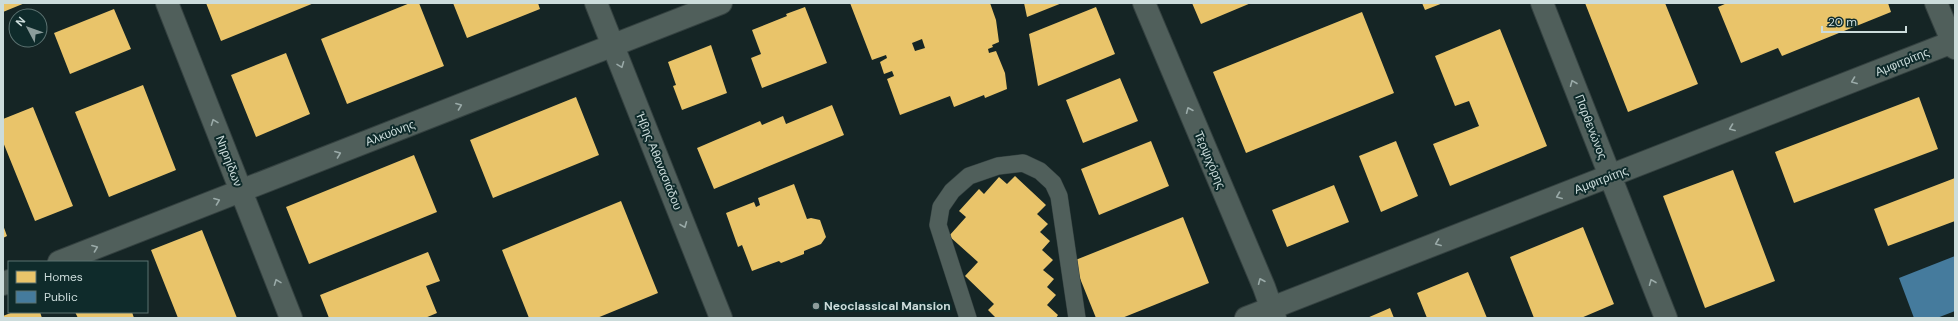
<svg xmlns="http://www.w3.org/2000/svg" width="1958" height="321" font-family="'DM Sans',sans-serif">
	<rect width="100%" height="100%" fill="#152525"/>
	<!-- homes -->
	<path fill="#e9c46a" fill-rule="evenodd" d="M3 3H25L3 12Z
		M206 3H314L221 41Z
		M410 3H419L444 66 347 104 321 39Z
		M453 3H538L540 9 467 38Z
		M850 3H990L996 20 999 42 992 45 993 47 988 49 989 53 996 51 1005 73 1007 89 985 98 984 95 954 107 950 96 900 115 887 79 894 76 892 71 884 74 880 62 887 58 886 55 872 60ZM922 39 925 48 915 51 912 43Z
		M1024 3H1062L1027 17Z
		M1192 3H1251L1201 24Z
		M1422 3H1443L1425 10Z
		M1585 3H1665L1698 84 1628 112Z
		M1727 3H1888L1891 12 1782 56 1778 48 1741 63 1718 7Z
		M805 7 827 63 762 88 751 58 761 54 752 30 787 16 786 14Z
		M1096 7 1115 54 1038 86 1029 34Z
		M114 9 131 49 70 74 54 33Z
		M1362 12 1394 93 1246 153 1213 72Z
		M1500 29 1547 146 1450 186 1433 144 1479 126 1469 101 1455 106 1435 56Z
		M711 45 727 93 682 110 673 86 676 85 668 62Z
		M286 53 310 114 256 137 231 75Z
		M1120 78 1138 121 1083 143 1066 100Z
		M143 85 176 170 109 197 75 112Z
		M576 97 599 155 493 198 470 140Z
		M1919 97 1938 149 1794 203 1775 152Z
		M832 105 844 135 714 189 697 148 760 121 762 125 783 116 786 124Z
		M33 107 73 206 35 221 3 142V119Z
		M1151 141 1169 186 1099 215 1081 169Z
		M1396 141 1418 196 1381 212 1359 156Z
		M414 155 437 212 309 264 286 207Z
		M1733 170 1775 281 1705 308 1663 196Z
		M1015 176 1046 205 1037 214 1048 224 1040 232 1050 241 1042 250 1053 260 1043 270 1054 279 1047 287 1056 295 1047 305 1058 315 1056 318H996L988 310 994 304 965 276 978 262 949 236 966 217 959 211 979 189 984 194 999 177 1007 184Z
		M1955 178V221L1888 246 1874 209Z
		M794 184 807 219 811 218 820 220 826 237 821 244 804 251V254L781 263 779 261 752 271 742 245 738 247 726 213 754 202 756 207 760 205 758 198Z
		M1334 185 1349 222 1287 247 1272 210Z
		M621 201 658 293 597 318H529L502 250Z
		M1183 217 1209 283 1122 318H1096L1073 261Z
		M3 225 7 236 3 238Z
		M1583 227 1614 304 1581 318H1534L1510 257Z
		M202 230 237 318H178L151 250Z
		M428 252 440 281 426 286 437 313 425 318H329L320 295Z
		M1468 272 1487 318H1427L1417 293Z
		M1390 308 1394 318H1367Z
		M13 312H40L42 318H3V316Z
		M75 312H132L134 318H78Z"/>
	<!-- public -->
	<path fill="#457b9d" d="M1955 256V311L1937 318H1914L1899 278Z"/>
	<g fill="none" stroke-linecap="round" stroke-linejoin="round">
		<!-- service casing -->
		<g stroke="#344140" stroke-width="18">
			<path id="service" d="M968 318 938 225 941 207 952 191 969 176 998 166 1023 163 1040 171 1053 183 1059 196 1077 318"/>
		</g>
		<!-- minor casing -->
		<g stroke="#344140" stroke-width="24">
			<path id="minor" d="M167 3 291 318
				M596 3 721 318
				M1144 3 1264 287 1275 318
				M1542 3 1666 318
				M1936 3 1955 48
				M59 262 721 3
				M3 284 9 281
				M1246 318 1955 41"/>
		</g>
		<!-- service -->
		<use href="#service" stroke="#505f5b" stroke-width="17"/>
		<!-- minor -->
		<use href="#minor" stroke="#505f5b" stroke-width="22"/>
	</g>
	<!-- one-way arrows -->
	<defs><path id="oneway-chevron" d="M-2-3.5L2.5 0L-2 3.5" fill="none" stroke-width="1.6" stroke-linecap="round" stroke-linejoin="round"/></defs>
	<g stroke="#9aaaa8">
		<use href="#oneway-chevron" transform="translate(621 65) rotate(69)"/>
		<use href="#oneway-chevron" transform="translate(1854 81) rotate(159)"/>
		<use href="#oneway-chevron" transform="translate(1573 83) rotate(-112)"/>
		<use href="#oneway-chevron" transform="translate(459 106) rotate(-21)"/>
		<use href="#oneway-chevron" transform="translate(1189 110) rotate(-113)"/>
		<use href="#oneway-chevron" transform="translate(214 122) rotate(-111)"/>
		<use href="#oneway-chevron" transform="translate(1732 128) rotate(159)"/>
		<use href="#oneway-chevron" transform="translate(338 154) rotate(-21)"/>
		<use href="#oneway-chevron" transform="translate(1559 196) rotate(159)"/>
		<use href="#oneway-chevron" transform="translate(217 201) rotate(-21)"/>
		<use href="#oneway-chevron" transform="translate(684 225) rotate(68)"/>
		<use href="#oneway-chevron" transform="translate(1438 243) rotate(159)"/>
		<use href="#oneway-chevron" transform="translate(95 248) rotate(-21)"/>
		<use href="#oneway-chevron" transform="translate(1261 281) rotate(-113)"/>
		<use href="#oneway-chevron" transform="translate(277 282) rotate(-111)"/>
		<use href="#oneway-chevron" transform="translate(1652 282) rotate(-112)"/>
	</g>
	<!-- markers -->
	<circle fill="#8c9c9b" stroke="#0f2b2b" stroke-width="1.5" cx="816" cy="306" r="4"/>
	<g text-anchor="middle" stroke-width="4" stroke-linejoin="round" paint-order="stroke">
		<!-- street labels -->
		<g font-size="12" fill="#ccdcdb" stroke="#0f2b2b">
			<text transform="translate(1902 62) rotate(-22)" y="4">Αμφιτρίτης</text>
			<text transform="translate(1591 127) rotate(69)" y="4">Παρθενώνος</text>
			<text transform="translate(390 133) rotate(-21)" y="4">Αλκυόνης</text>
			<text transform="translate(1210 160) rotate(67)" y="4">Τερψιχόρης</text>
			<text transform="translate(229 161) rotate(69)" y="4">Νηρηίδων</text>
			<text transform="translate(659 161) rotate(68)" y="4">Ήβης Αθανασιάδου</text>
			<text transform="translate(1601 180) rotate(-21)" y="4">Αμφιτρίτης</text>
		</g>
		<!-- poi labels -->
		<g font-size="12" font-weight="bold" fill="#ccdcdb" stroke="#0f2b2b" text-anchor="start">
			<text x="824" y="310">Neoclassical Mansion</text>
		</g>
	</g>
	<!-- border -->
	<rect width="1958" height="321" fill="none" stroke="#ccdcdb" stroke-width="8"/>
	<!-- legend -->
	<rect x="8" y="261" width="140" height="52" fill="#0f2b2b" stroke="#5b7271"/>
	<rect x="16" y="271" width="20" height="12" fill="#e9c46a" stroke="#5b7271"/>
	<text x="44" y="281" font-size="12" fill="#ccdcdb">Homes</text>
	<rect x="16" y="291" width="20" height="12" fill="#457b9d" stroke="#5b7271"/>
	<text x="44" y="301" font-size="12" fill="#ccdcdb">Public</text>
	<!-- north arrow -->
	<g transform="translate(28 28) rotate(311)"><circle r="19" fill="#0f2b2b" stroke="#5b7271"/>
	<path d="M0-3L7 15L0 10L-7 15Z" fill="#8c9c9b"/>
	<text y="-6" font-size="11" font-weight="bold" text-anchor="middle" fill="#ccdcdb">N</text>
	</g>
	<!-- scale -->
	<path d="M1822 26v6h84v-6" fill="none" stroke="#ccdcdb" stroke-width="2"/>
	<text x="1828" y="26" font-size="12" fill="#ccdcdb" stroke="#0f2b2b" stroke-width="3" paint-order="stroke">20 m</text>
</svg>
